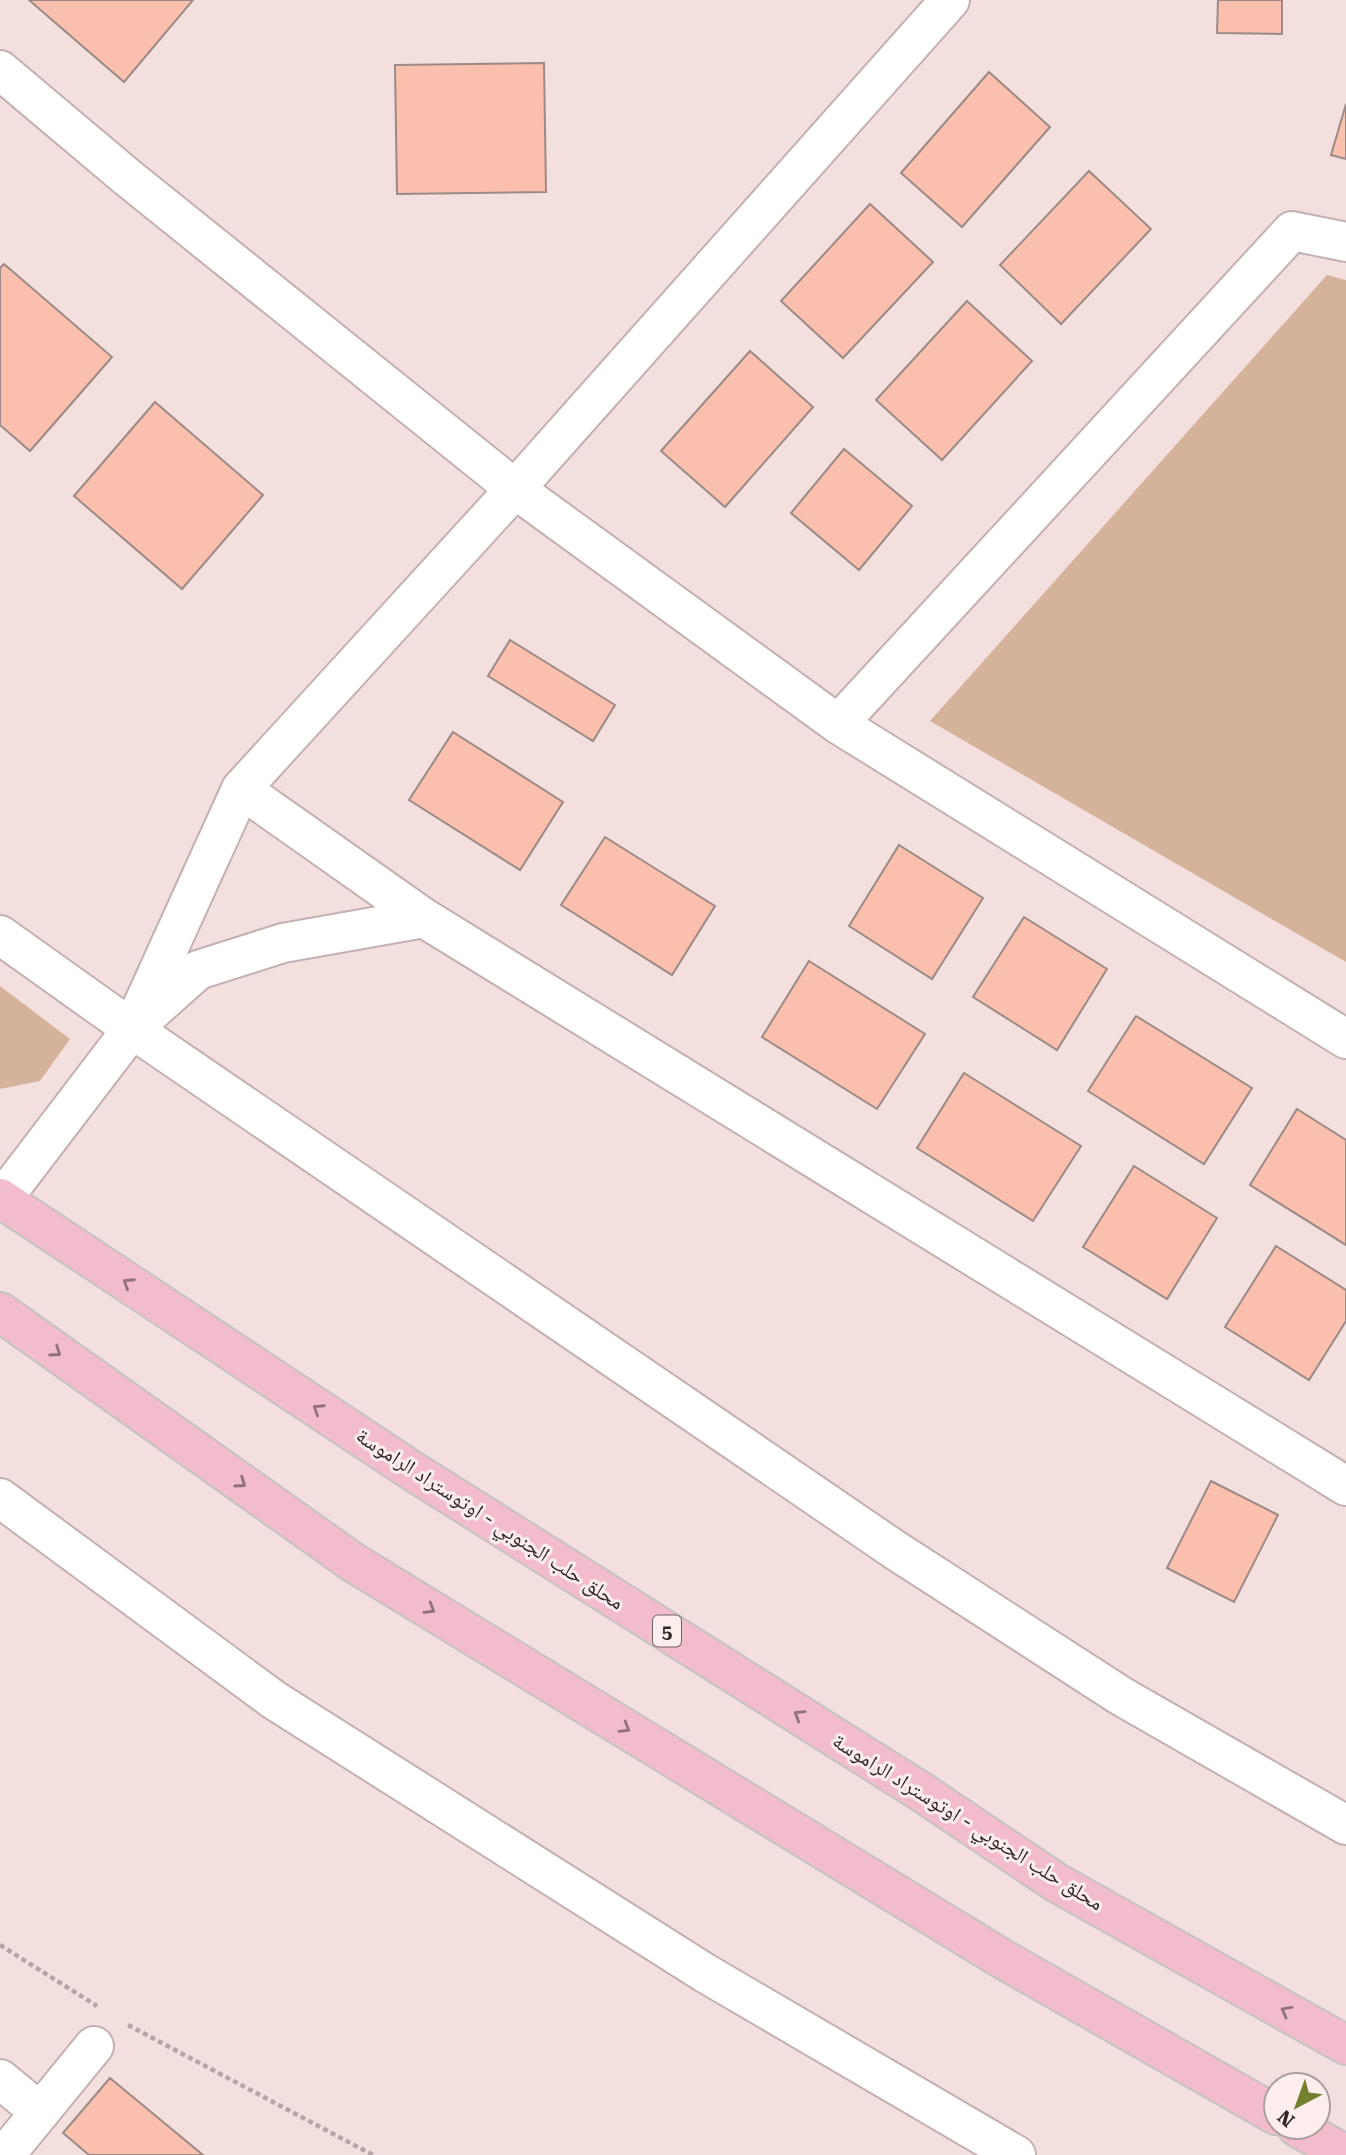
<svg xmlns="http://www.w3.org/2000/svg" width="1346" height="2155" font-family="'Roboto Serif','Noto Naskh Arabic',serif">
	<rect width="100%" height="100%" fill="#f2dfde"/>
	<!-- green -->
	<path fill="#d5b39a" d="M1327 275 1346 280V962L930 721Z
		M0 986 70 1039 40 1081 0 1089Z"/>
	<!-- building -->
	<path fill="#fabfad" stroke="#9b8a85" stroke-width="2" d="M29 0H193L124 82Z
		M1218 0H1282V34L1217 33Z
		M544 63 546 192 397 194 395 65Z
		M989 72 1050 127 962 227 901 173Z
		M1346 104V159L1331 155Z
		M1089 171 1151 229 1061 324 1000 265Z
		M870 204 933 262 843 358 781 301Z
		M4 264 112 357 30 451 0 425V268Z
		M967 301 1032 361 942 460 876 400Z
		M750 351 813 407 725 507 661 451Z
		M155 402 263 495 182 589 74 496Z
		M844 449 912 506 859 570 791 513Z
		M510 640 615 705 593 741 488 676Z
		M453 732 563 802 520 870 409 800Z
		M605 837 715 906 672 975 561 905Z
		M899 845 983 898 932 979 849 926Z
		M1024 917 1107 969 1057 1050 973 997Z
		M809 961 925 1034 877 1109 762 1037Z
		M1136 1016 1252 1088 1204 1164 1088 1091Z
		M964 1073 1081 1146 1033 1221 917 1148Z
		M1297 1109 1346 1140V1245L1250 1185Z
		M1134 1166 1217 1218 1167 1299 1083 1247Z
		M1276 1246 1346 1290V1321L1309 1380 1225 1327Z
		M1211 1481 1278 1515 1234 1602 1167 1568Z
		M110 2078 203 2155H89L63 2133Z"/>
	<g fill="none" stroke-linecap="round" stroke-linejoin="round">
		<!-- minor casing -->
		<g stroke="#c3b0b0" stroke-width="42">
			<path id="minor" d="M0 70 127 177 515 489 838 724 1346 1039
				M838 724 1292 231 1346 242
				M241 789 424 918 1346 1486
				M0 935 132 1029 895 1550 1121 1696 1346 1825
				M142 1020 198 970 283 943 424 918
				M0 1202 132 1029 241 789 515 489 950 0
				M0 1498 274 1700 705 1973 1016 2155
				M0 2079 40 2112
				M5 2155 94 2046"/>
		</g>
		<!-- highway casing -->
		<g stroke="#c5c3c3" stroke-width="42">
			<path id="highway" d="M0 1198 411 1470 920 1791 1057 1883 1346 2045
				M0 1312 354 1563 1001 1958 1276 2115
				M1297 2127 1346 2155"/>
		</g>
		<!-- path -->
		<path stroke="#b5a6a5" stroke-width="4.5" stroke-dasharray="5 3.5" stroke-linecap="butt" d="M0 1945 97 2006
			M128 2025 373 2155"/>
		<!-- minor -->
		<use href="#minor" stroke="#fff" stroke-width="38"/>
		<!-- highway -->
		<use href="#highway" stroke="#f2bccc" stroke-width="38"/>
	</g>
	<!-- one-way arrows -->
	<defs><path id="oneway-chevron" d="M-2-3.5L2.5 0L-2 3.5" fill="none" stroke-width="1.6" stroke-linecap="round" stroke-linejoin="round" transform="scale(1.75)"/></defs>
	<g stroke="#91727a">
		<use href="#oneway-chevron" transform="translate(128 1283) rotate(-147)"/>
		<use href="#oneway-chevron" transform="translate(56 1352) rotate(35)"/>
		<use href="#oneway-chevron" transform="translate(318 1409) rotate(-147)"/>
		<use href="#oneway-chevron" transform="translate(241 1483) rotate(35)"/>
		<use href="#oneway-chevron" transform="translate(430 1609) rotate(31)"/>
		<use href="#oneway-chevron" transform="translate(799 1715) rotate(-148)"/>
		<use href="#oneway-chevron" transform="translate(625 1728) rotate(31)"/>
		<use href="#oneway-chevron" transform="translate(1286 2011) rotate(-151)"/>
	</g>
	<g text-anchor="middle" stroke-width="6" stroke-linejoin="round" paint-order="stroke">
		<!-- shield labels -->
		<rect fill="#fdeded" stroke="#6e6363" stroke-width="2" x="653" y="1615.5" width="28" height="31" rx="5"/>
		<g font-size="19" font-weight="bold" fill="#302828">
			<text x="667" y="1638">5</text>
		</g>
		<!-- street labels -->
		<g font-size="21" fill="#302828" stroke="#fdeded">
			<text transform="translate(490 1519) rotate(33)" y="7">محلق حلب الجنوبي - اوتوستراد الراموسة</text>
			<text transform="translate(968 1822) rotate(32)" y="7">محلق حلب الجنوبي - اوتوستراد الراموسة</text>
		</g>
	</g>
	<!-- north arrow -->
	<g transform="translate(1297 2106) rotate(221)"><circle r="33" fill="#fdeded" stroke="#ab9e9e" stroke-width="2"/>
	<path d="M0-5L12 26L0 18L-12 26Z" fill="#73812f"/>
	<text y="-10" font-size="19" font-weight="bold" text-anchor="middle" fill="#302828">N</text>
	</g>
</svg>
